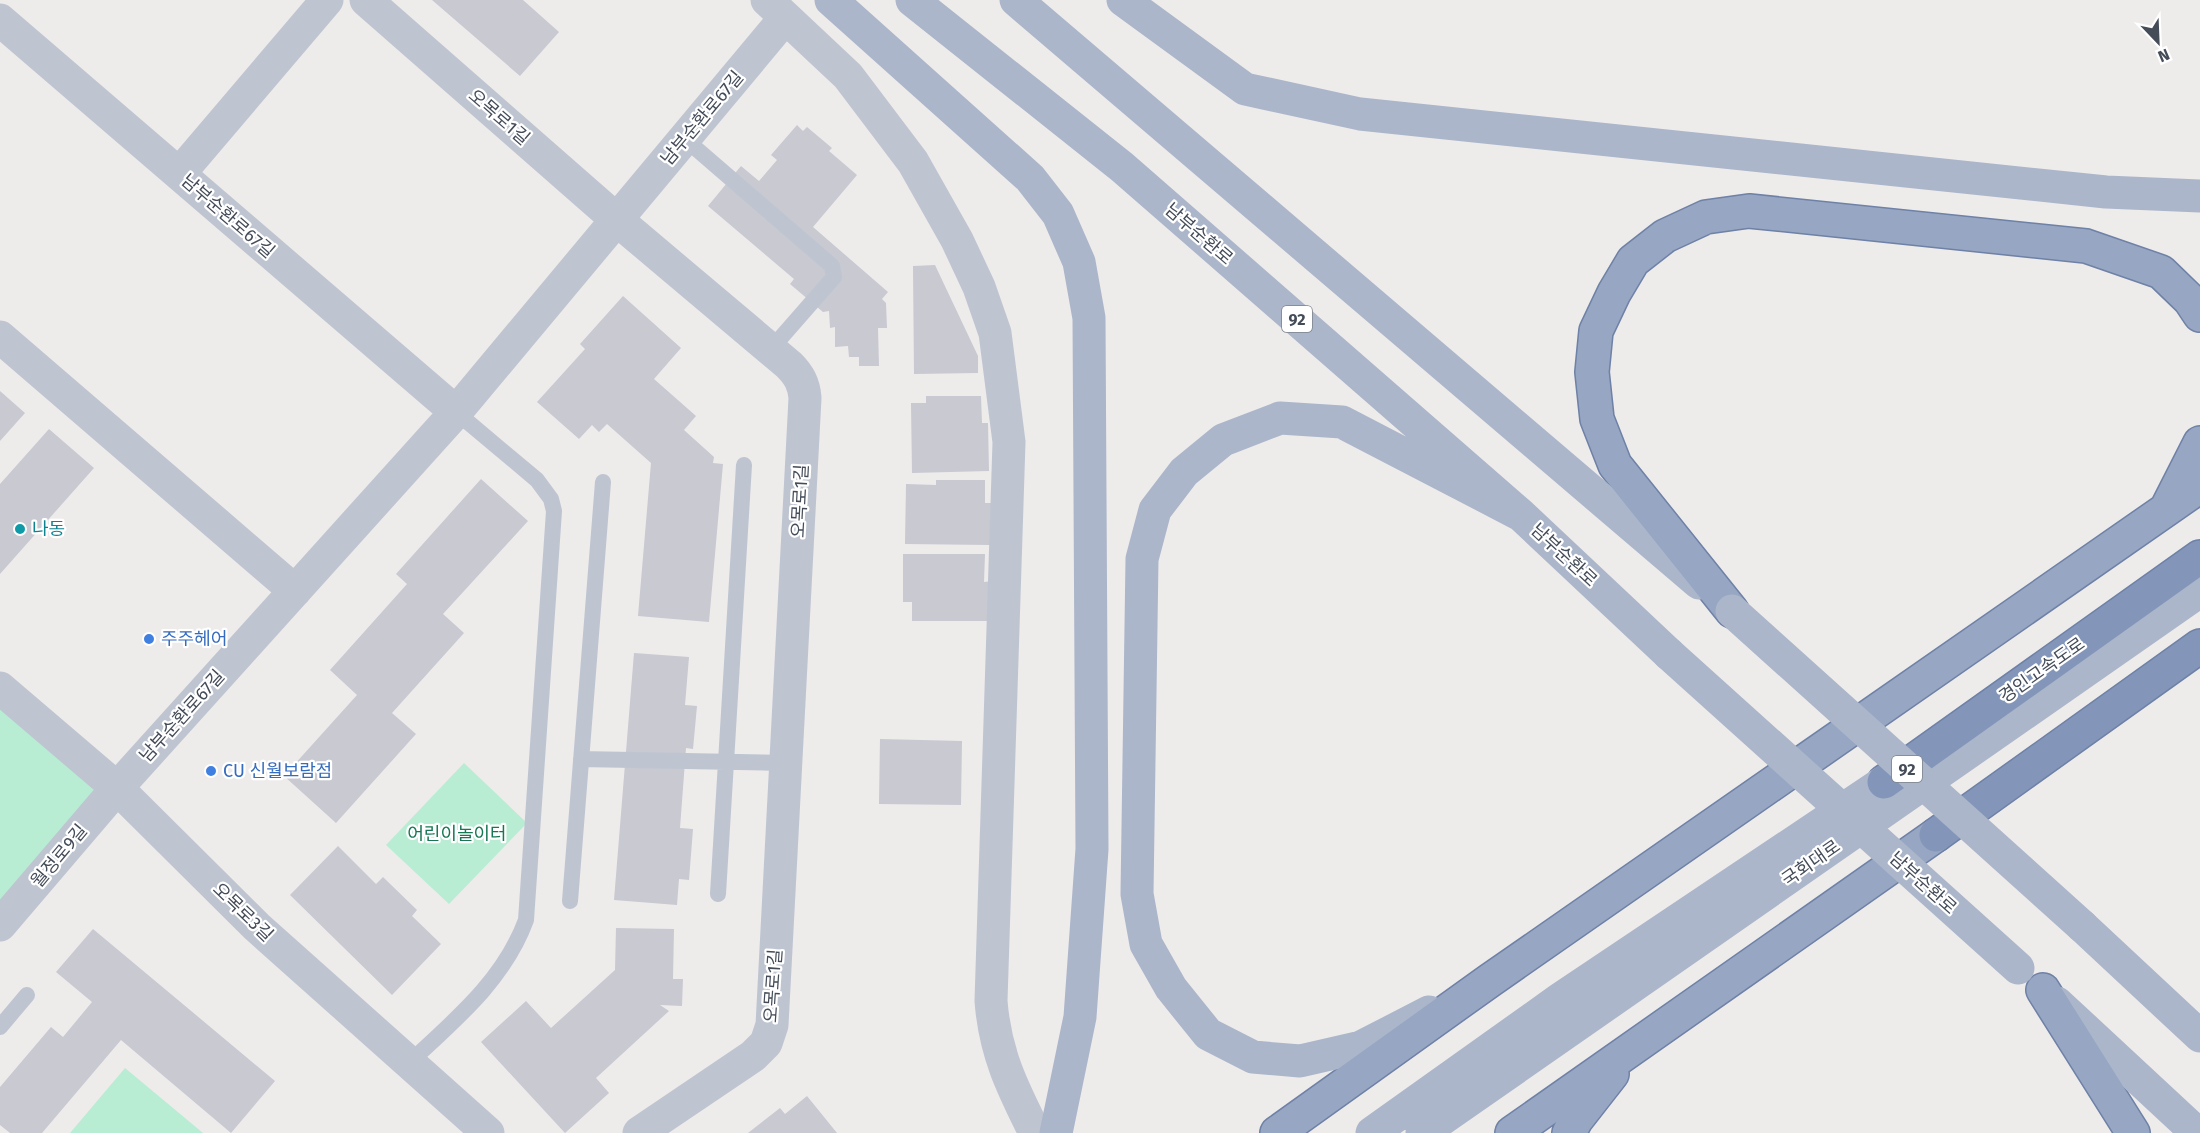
<svg xmlns="http://www.w3.org/2000/svg" width="2200" height="1133" font-family="'Fira Sans','Noto Sans KR',sans-serif">
	<rect width="100%" height="100%" fill="#eeebeb"/>
	<!-- green -->
	<path fill="#b8edd4" d="M0 688 117 788 0 925Z
		M464 763 527 823 449 904 386 845Z
		M125 1068 203 1133H204H70Z"/>
	<!-- building -->
	<path fill="#c8c9d1" d="M432 0H523L559 32 520 76Z
		M797 125 803 131 807 127 832 148 829 151 857 175 813 227 888 292 882 299 886 303 887 328H878L879 366H859V357H849L848 346 835 347V327L830 328 829 311 823 312 790 284 794 279 708 206 741 166 759 181 777 160 771 155Z
		M935 265 978 356V373L914 374 913 266Z
		M623 296 681 348 654 379 696 416 684 430 714 457 713 463 723 464 709 622 638 616 651 463 607 424 599 432 592 425 579 439 537 402 585 349 580 344Z
		M0 391 25 413 0 441Z
		M926 396H981L982 423H988L989 471 912 473 911 403H926Z
		M49 429 94 468 0 574V484Z
		M481 479 528 521 443 614 464 633 392 713 416 734 336 823 284 776 357 695 330 670 407 584 396 574Z
		M936 480H985V503H992L991 545 905 544 906 484 936 485Z
		M903 554H985L984 582 993 581V621H912V602H903Z
		M634 653 689 657 685 705 697 706 693 749 686 748 680 828 693 829 689 880 679 879 677 905 614 900Z
		M880 739 962 741 961 805 879 804Z
		M338 846 376 884 383 877 417 910 412 916 441 944 392 995 290 895Z
		M616 928 674 929 673 979H683L682 1006 660 1005 669 1011 596 1078 609 1093 565 1133 481 1042 526 1001 551 1028 615 970Z
		M93 929 275 1081 231 1133 121 1040 42 1133H10L0 1125V1087L51 1027 63 1037 92 1002 56 972Z
		M807 1096 837 1133H748L780 1108 785 1114Z"/>
	<g fill="none" stroke-linecap="round" stroke-linejoin="round">
		<!-- trunk casing -->
		<g stroke="#6e81a6" stroke-width="36">
			<path id="trunk" d="M2168 506 2200 443
				M1732 611 1615 465 1597 419 1592 372 1596 331 1614 293 1633 261 1665 236 1706 217 1749 211 2086 246 2161 272 2190 300 2200 315
				M2043 990 2133 1133
				M1277 1133 1489 981 2200 486
				M1512 1133 1936 835
				M1569 1133 1576 1120 1612 1074"/>
		</g>
		<!-- motorway casing -->
		<g stroke="#6e81a6" stroke-width="36">
			<path id="motorway" d="M1884 782 2200 557
				M1936 835 2200 646"/>
		</g>
		<!-- service -->
		<path stroke="#bec5d1" stroke-width="16" d="M685 139 832 266 834 277 771 349
			M581 759 786 763
			M718 894 744 465
			M570 901 603 482
			M0 1027 27 995
			M410 1062C455 1020 504 980 526 920L554 511 551 499 537 480 456 412"/>
		<!-- minor -->
		<path stroke="#bec5d1" stroke-width="33" d="M366 0 617 220 789 365C799 375 804 384 805 398L772 1025 766 1043 753 1056 639 1133
			M767 0 848 76 913 162 957 240 979 287 995 333 1009 442 991 1001C995 1053 1012 1087 1035 1133
			M0 20 456 412
			M179 174 327 0
			M0 337 295 591
			M0 688 117 788 257 927 488 1133
			M0 925 117 788 456 412 785 18"/>
		<!-- primary -->
		<path stroke="#abb6ca" stroke-width="33" d="M831 0 1030 178 1058 214 1079 262 1089 318 1092 849 1080 1017 1056 1133
			M912 0 1122 167 1521 515 1669 654
			M1016 0 1699 583
			M1123 0 1245 89 1360 114 2106 192 2200 196
			M2082 926 2200 1036
			M2057 1003 2197 1133
			M1429 1012 1361 1047 1300 1061 1253 1057 1208 1034 1171 988 1146 944 1137 894 1142 559 1155 510 1184 472 1223 440 1280 418 1342 422 1521 515
			M1372 1133 1560 999 1884 782
			M1422 1133 2200 591"/>
		<!-- trunk -->
		<use href="#trunk" stroke="#97a6c2" stroke-width="33"/>
		<!-- motorway -->
		<use href="#motorway" stroke="#8396ba" stroke-width="33"/>
		<!-- primary-bridge -->
		<path stroke="#abb6ca" stroke-width="33" d="M1732 611 2082 926
			M1669 654 2018 968"/>
	</g>
	<!-- markers -->
	<circle fill="#0f9aa8" stroke="#fff" stroke-width="2" cx="20" cy="529" r="6"/>
	<g fill="#3f7fe0" stroke="#fff" stroke-width="2">
		<circle cx="149" cy="639" r="6"/>
		<circle cx="211" cy="771" r="6"/>
	</g>
	<g text-anchor="middle" stroke-width="4.5" stroke-linejoin="round" paint-order="stroke">
		<!-- shield labels -->
		<g fill="#fff" stroke="#7c828a" stroke-width="1.5">
			<rect x="1282" y="306" width="30" height="26" rx="4.5"/>
			<rect x="1892" y="756" width="30" height="26" rx="4.5"/>
		</g>
		<g font-size="16" font-weight="bold" fill="#444c58">
			<text x="1297" y="325">92</text>
			<text x="1907" y="775">92</text>
		</g>
		<!-- street labels -->
		<g font-size="18" fill="#444c58" stroke="#fff">
			<text transform="translate(499 117) rotate(41)" y="6">오목로1길</text>
			<text transform="translate(702 118) rotate(-50)" y="6">남부순환로67길</text>
			<text transform="translate(228 216) rotate(41)" y="6">남부순환로67길</text>
			<text transform="translate(1199 234) rotate(41)" y="6">남부순환로</text>
			<text transform="translate(800 501) rotate(-87)" y="6">오목로1길</text>
			<text transform="translate(1564 555) rotate(43)" y="6">남부순환로</text>
			<text transform="translate(2042 670) rotate(-35)" y="6">경인고속도로</text>
			<text transform="translate(182 716) rotate(-48)" y="6">남부순환로67길</text>
			<text transform="translate(59 856) rotate(-50)" y="6">월정로9길</text>
			<text transform="translate(1811 863) rotate(-35)" y="6">국회대로</text>
			<text transform="translate(1923 883) rotate(42)" y="6">남부순환로</text>
			<text transform="translate(243 912) rotate(44)" y="6">오목로3길</text>
			<text transform="translate(773 986) rotate(-86)" y="6">오목로1길</text>
		</g>
		<!-- culture labels -->
		<g font-size="18" fill="#0d838f" stroke="#fff" text-anchor="start">
			<text x="32" y="535">나동</text>
		</g>
		<!-- shop labels -->
		<g font-size="18" fill="#366cbe" stroke="#fff" text-anchor="start">
			<text x="161" y="645">주주헤어</text>
			<text x="223" y="777">CU 신월보람점</text>
		</g>
		<!-- park labels -->
		<g font-size="18" fill="#177754" stroke="#fff">
			<text x="457" y="840">어린이놀이터</text>
		</g>
	</g>
	<!-- north arrow -->
	<g transform="translate(2158 42) rotate(157)" stroke="#ffffff" stroke-width="4.5" paint-order="stroke">
	<path d="M0-4.5L10 22L0 15L-10 22Z" fill="#444c58"/>
	<text y="-9" font-size="16" font-weight="bold" text-anchor="middle" fill="#444c58">N</text>
	</g>
</svg>
